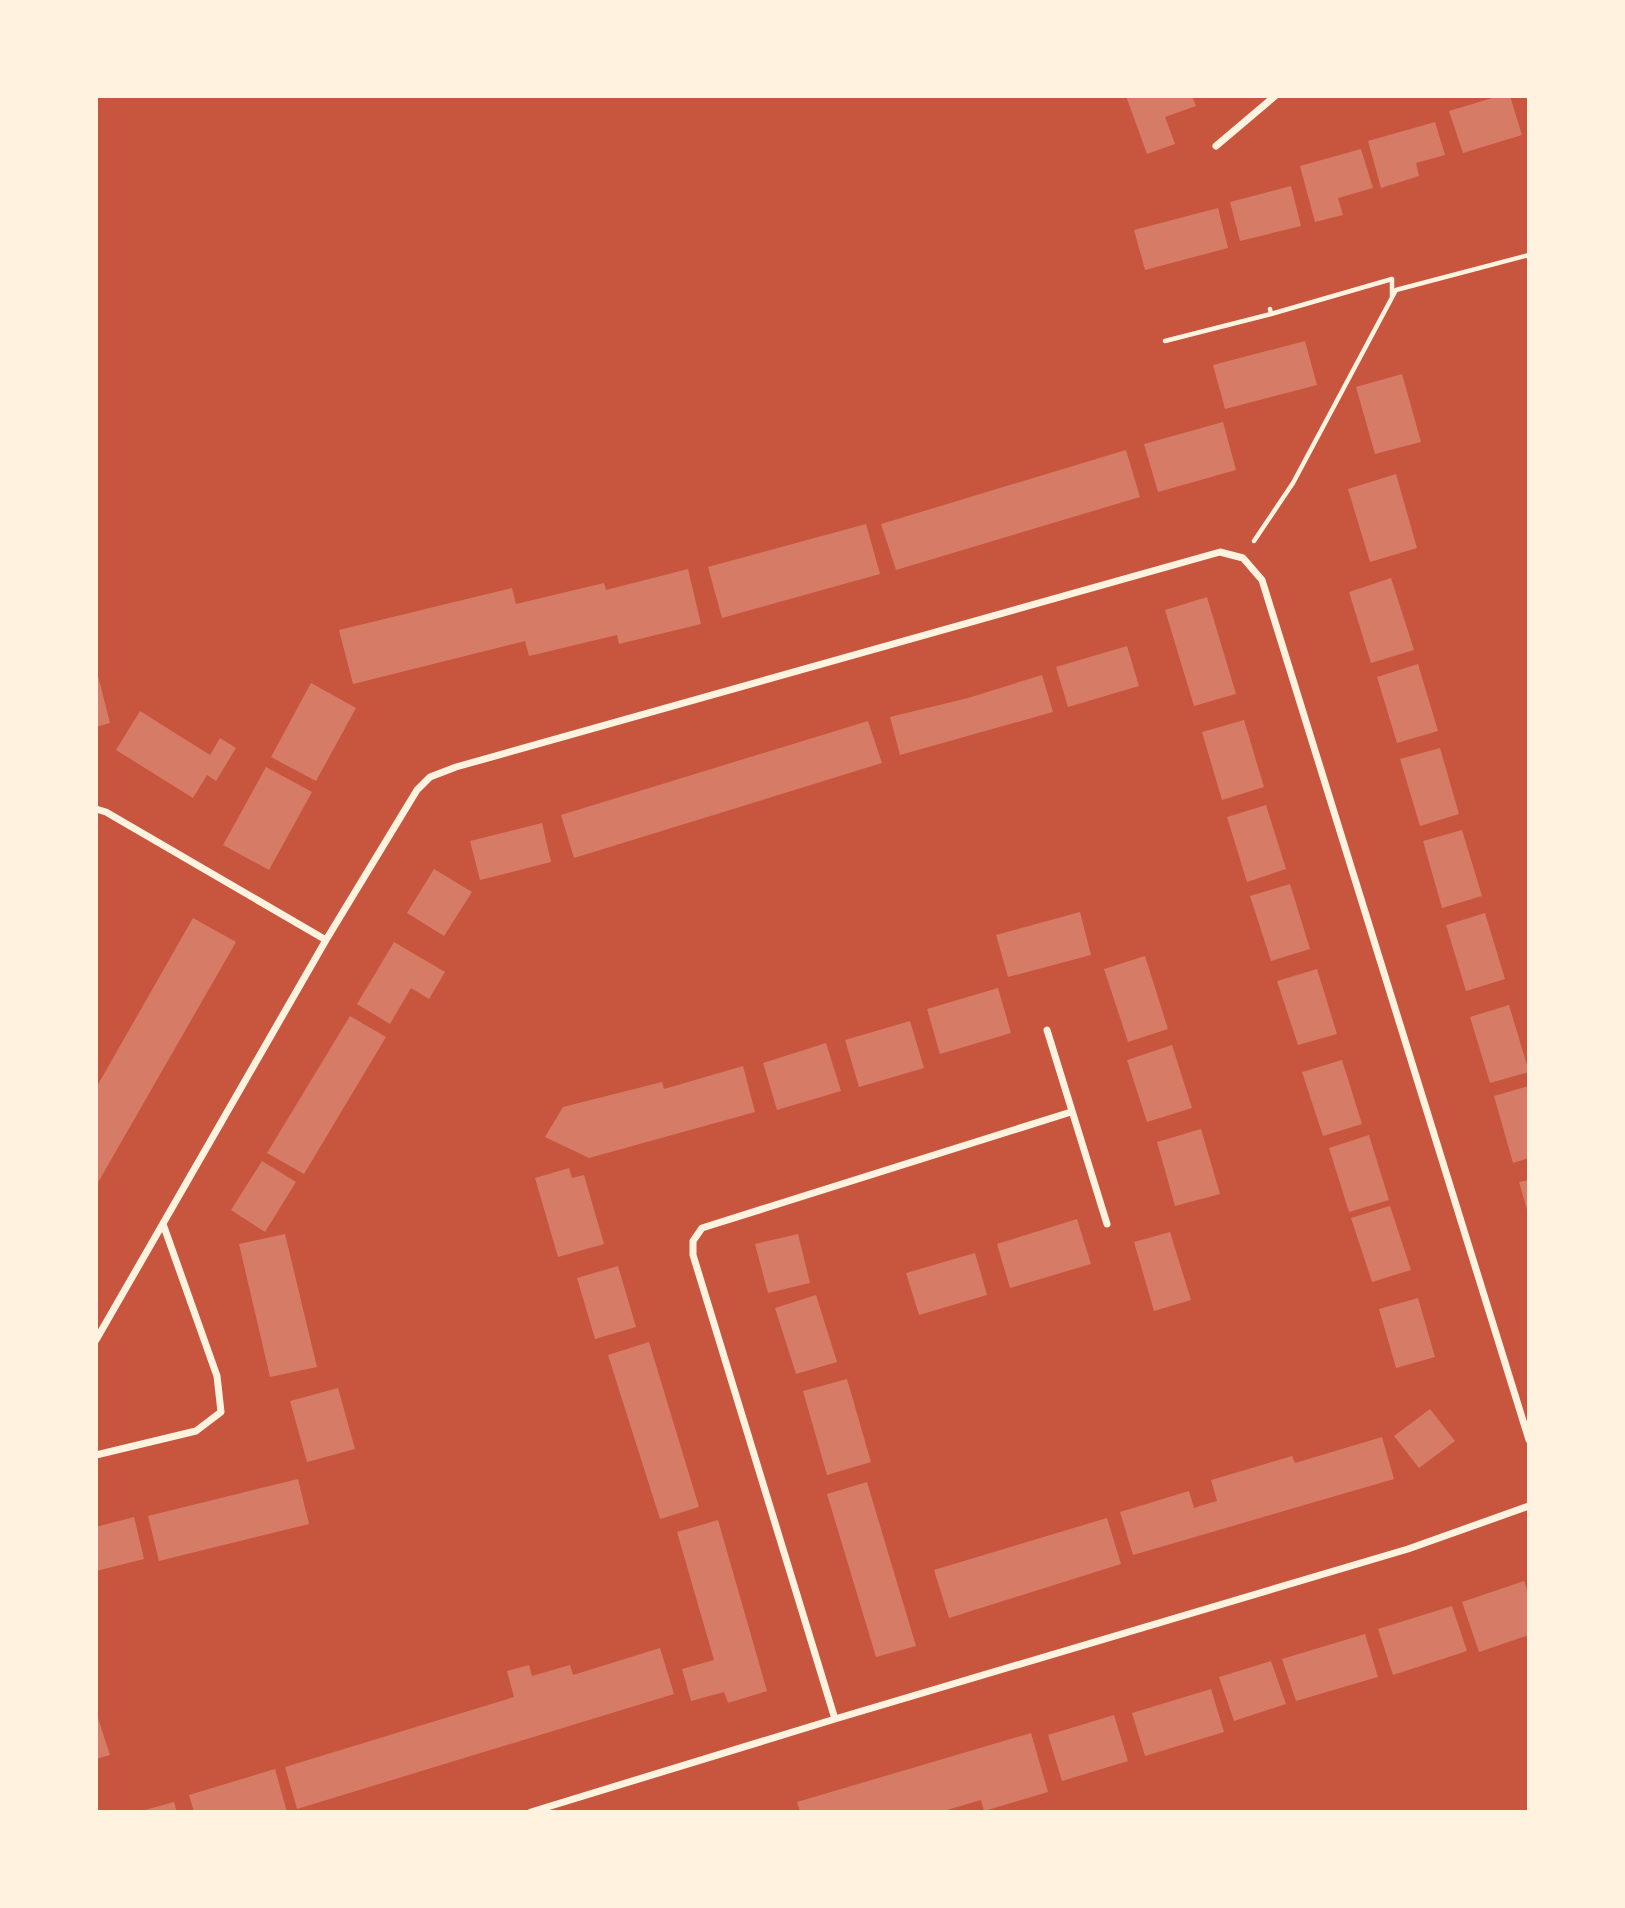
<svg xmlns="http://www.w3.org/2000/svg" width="1625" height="1908" viewBox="0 0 1625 1908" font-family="'IBM Plex Sans',sans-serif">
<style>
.building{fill:#d67c66}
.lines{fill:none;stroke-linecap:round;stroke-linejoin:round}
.path{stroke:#fff3e0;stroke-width:4.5}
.minor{stroke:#fff3e0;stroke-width:7}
</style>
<rect width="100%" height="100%" fill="#c8553d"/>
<path class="building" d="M 1126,96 L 1192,96 L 1196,106 L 1165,117 L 1175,144 L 1147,154 Z
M 1499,96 L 1510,96 L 1522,135 L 1463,153 L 1449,111 Z
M 1435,122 L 1445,155 L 1416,163 L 1419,176 L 1381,188 L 1368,141 Z
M 1361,149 L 1373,188 L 1338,198 L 1343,215 L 1315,222 L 1300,166 Z
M 1291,186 L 1301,226 L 1240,241 L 1230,202 Z
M 1218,208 L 1228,248 L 1145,270 L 1134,230 Z
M 1305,341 L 1317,385 L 1225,409 L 1213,365 Z
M 1402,374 L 1421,442 L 1375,454 L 1356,387 Z
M 1223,422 L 1236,470 L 1158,492 L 1144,444 Z
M 1126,450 L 1140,497 L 896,570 L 881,524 Z
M 1396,474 L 1417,548 L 1370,562 L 1348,489 Z
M 866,524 L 880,574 L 722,618 L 708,567 Z
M 688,569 L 701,624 L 619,644 L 617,635 L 529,656 L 525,641 L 353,684 L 339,630 L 512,588 L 516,604 L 604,583 L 606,590 Z
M 1391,578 L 1414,650 L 1371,663 L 1349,592 Z
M 1207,597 L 1236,694 L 1194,706 L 1165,610 Z
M 1127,646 L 1139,686 L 1068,707 L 1056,667 Z
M 1418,664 L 1438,731 L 1397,743 L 1377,677 Z
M 97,672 L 110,723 L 96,727 L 96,673 Z
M 1042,675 L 1053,712 L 900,755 L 890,717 L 968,698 Z
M 311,683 L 356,708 L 316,781 L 271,757 Z
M 140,711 L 210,755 L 220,738 L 236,748 L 216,781 L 207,775 L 193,798 L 116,750 Z
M 1244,720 L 1264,787 L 1222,800 L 1202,732 Z
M 868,721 L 882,763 L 574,858 L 561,815 Z
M 1440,748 L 1459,814 L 1420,826 L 1400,759 Z
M 266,767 L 312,792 L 269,870 L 223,845 Z
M 1266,805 L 1286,869 L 1247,882 L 1227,817 Z
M 542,823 L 551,862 L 480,880 L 470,841 Z
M 1462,830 L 1482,896 L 1442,908 L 1423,841 Z
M 434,869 L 472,892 L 444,936 L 407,913 Z
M 1290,884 L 1310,949 L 1271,961 L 1250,896 Z
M 1080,912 L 1091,955 L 1008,977 L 996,935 Z
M 1485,913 L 1505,979 L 1466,991 L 1446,925 Z
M 193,918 L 236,942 L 96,1186 L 96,1088 Z
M 394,942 L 445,972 L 429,999 L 411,988 L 390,1024 L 357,1004 Z
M 1145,956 L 1168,1029 L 1128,1042 L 1104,969 Z
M 1317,969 L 1337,1034 L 1298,1045 L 1277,981 Z
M 998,988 L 1011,1033 L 940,1054 L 927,1009 Z
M 1509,1005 L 1529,1072 L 1490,1083 L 1470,1017 Z
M 350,1016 L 386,1037 L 304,1174 L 267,1153 Z
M 910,1021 L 924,1068 L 859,1087 L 845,1040 Z
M 826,1043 L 841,1091 L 777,1110 L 763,1063 Z
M 1172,1045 L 1192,1108 L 1147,1122 L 1127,1060 Z
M 1342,1060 L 1362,1124 L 1323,1136 L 1302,1072 Z
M 743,1066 L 755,1112 L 589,1158 L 545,1137 L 563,1107 L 662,1082 L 664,1089 Z
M 1529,1086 L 1529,1158 L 1513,1163 L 1494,1096 Z
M 1201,1129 L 1220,1194 L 1175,1206 L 1157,1142 Z
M 1369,1135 L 1389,1200 L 1349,1212 L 1329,1148 Z
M 262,1161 L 296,1182 L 265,1232 L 231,1210 Z
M 569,1168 L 572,1178 L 584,1175 L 604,1244 L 558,1257 L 535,1178 Z
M 1529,1180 L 1529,1213 L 1528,1213 L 1519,1182 Z
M 1390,1206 L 1411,1270 L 1372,1282 L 1351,1218 Z
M 1077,1219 L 1091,1264 L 1010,1288 L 997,1244 Z
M 1170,1232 L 1191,1300 L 1154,1311 L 1134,1242 Z
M 285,1234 L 317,1367 L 270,1377 L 239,1244 Z
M 798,1234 L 810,1283 L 768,1293 L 755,1244 Z
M 975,1253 L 987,1295 L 919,1315 L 906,1273 Z
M 618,1266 L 636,1327 L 595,1339 L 577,1278 Z
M 816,1295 L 837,1362 L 796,1374 L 775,1308 Z
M 1418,1298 L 1435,1357 L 1396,1368 L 1379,1309 Z
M 649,1342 L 699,1507 L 660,1519 L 608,1355 Z
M 847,1379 L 871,1462 L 827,1475 L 803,1391 Z
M 338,1388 L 355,1449 L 307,1462 L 290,1401 Z
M 1430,1409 L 1455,1441 L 1419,1468 L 1394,1436 Z
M 1382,1437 L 1394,1479 L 1133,1555 L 1120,1512 L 1189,1491 L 1194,1508 L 1203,1505 L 1217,1501 L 1211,1480 L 1292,1456 L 1295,1463 Z
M 298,1479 L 309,1524 L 159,1561 L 148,1516 Z
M 867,1482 L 916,1646 L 876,1657 L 827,1494 Z
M 134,1517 L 144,1559 L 96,1571 L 96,1527 Z
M 1107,1518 L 1121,1564 L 949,1618 L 934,1570 Z
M 718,1520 L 767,1691 L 728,1703 L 724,1692 L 691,1701 L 682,1669 L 714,1660 L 677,1532 Z
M 1524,1581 L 1529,1596 L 1529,1635 L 1479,1652 L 1462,1602 Z
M 1452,1606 L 1467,1651 L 1393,1675 L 1378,1629 Z
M 1365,1634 L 1378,1677 L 1296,1701 L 1282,1659 Z
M 660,1648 L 674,1694 L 297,1809 L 285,1767 L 514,1697 L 507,1671 L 529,1665 L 532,1676 L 570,1665 L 573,1675 Z
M 1271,1661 L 1286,1704 L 1234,1721 L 1219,1677 Z
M 1211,1689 L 1224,1732 L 1145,1756 L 1132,1713 Z
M 96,1712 L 110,1755 L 96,1759 Z
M 1114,1715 L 1128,1761 L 1062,1781 L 1048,1735 Z
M 1031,1733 L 1048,1792 L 984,1811 L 981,1800 L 940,1812 L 800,1812 L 797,1802 Z
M 275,1769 L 287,1812 L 194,1812 L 189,1795 Z
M 174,1802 L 177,1812 L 141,1812 L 141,1811 Z"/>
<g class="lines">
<path class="path" d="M 1271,314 L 1392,279 L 1392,297
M 1165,341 L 1271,314 L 1270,309
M 1254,541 L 1293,483 L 1396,290 L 1529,255"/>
<path class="minor" d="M 1216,146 L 1275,96
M 96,809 L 106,812 L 326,940
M 1047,1030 L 1107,1224
M 96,1340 L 326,940 L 417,790 L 430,777 L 456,767 L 1220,552 L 1243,558 L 1262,580 L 1529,1440
M 96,1455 L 196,1431 L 221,1412 L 217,1376 L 163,1224
M 835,1719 L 693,1255 L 693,1241 L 702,1228 L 1071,1112
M 531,1812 L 835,1719 L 1408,1549 L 1529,1506"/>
</g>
<rect width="1625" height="1908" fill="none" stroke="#fff3e0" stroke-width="196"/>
</svg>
